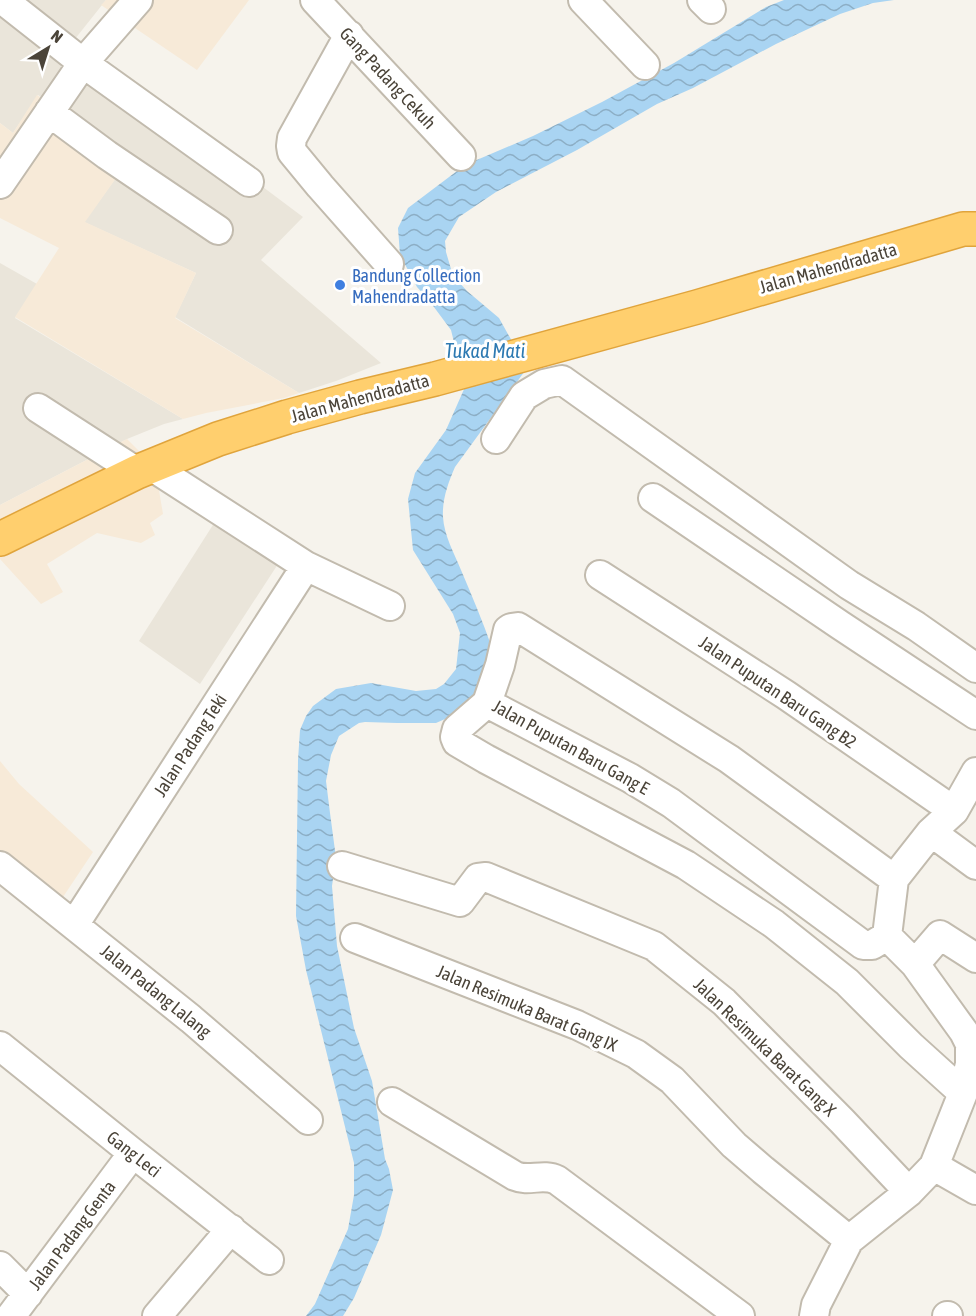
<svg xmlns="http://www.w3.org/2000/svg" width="976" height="1316" viewBox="0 0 976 1316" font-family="'Asap Condensed',sans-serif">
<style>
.residential{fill:#eae5da}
.commercial{fill:#f7ead8}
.water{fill:url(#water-waves)}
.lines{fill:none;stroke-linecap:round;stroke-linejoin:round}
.minor-casing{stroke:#c2bbae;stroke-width:32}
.highway-casing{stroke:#e0a43c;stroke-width:36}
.minor{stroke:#fff;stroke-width:28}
.highway{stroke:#ffcf6e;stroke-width:33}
.shop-dot{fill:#3f7fe0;stroke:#fff;stroke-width:2}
.labels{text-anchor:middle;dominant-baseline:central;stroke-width:6;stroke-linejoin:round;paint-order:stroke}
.street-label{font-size:18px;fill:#4b4439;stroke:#fff}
.shop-label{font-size:18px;fill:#366cbe;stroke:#fff;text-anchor:start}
.water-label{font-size:20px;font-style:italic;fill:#2e7ab2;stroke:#fff}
</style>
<defs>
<pattern id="water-waves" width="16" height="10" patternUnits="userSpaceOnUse" patternTransform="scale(1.5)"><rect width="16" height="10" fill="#a9d4f2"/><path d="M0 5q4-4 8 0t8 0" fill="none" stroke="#8caec5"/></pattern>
</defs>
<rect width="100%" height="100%" fill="#f6f3ec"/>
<path class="residential" d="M 0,0 L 106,0 L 63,54 L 251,178 L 303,217 L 261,260 L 381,363 L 336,381 L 299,393 L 175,317 L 196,273 L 84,222 L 131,157 L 38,95 L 13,133 L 0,123 Z
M 0,263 L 37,284 L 15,318 L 183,419 L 164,424 L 127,439 L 0,505 Z
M 225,506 L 291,544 L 200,684 L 139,641 Z"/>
<path class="commercial" d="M 106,0 L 249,0 L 197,70 L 101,5 Z
M 37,95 L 131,157 L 85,222 L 196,273 L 175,318 L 299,393 L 284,398 L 206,413 L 183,419 L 15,317 L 59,248 L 0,218 L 0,123 L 13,133 Z
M 127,439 L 155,467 L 163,514 L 150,523 L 155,535 L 141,543 L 97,533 L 47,564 L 63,592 L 41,604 L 0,559 L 0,505 Z
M 0,761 L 19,784 L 93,852 L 49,918 L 0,875 Z"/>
<path class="water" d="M 784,0 L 894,0 L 873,3 L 840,14 L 776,44 L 693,88 L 657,104 L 577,150 L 496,192 L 459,217 L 445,241 L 446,252 L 451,269 L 457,280 L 467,291 L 499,318 L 527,368 L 455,467 C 448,483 442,500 443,517 C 444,535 454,553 461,570 C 472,596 483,622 492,648 L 470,708 L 436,723 L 397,723 L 365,722 L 359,723 L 339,736 L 331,755 L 326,781 L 330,813 L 336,858 L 332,886 L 337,946 L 354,1028 L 372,1081 L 385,1159 L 389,1169 L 393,1190 L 381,1235 L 354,1298 L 343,1316 L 306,1316 L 315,1304 L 348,1229 L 354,1195 L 354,1163 L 306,970 L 296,916 L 298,760 L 300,730 L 306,716 L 313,706 L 336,689 L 371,683 L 416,691 L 436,689 L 444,684 L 456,669 L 460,633 L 453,614 L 413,550 L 408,499 L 415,473 L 446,430 L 465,387 L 451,330 L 428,299 L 417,287 L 400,255 L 398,228 L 408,208 L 465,165 L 533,136 L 602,102 L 674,63 L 766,7 Z"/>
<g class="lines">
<g class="minor-casing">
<path id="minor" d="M 3,0 L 83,63 L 249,182
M 315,0 L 461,156
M 583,0 L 645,65
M 702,0 L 711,9
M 349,35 L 292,138 L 291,146 L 292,152 L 320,186 L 389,264
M 49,112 L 107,155 L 218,230
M 0,184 L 83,63 L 138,0
M 38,408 L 137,472
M 496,439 L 524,396 L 544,384 L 562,380 L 849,585 L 916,626 L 976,668
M 151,466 L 306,566 L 390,606
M 653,498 L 840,625 L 976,715
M 600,575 L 786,695 L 954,811
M 487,703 L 630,778 L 671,803 L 863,945 L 872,945 L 887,936
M 931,832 L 976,865
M 0,866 L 191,1019 L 308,1120
M 342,866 L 460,902 L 478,878 L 486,877 L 654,946 L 724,1002 L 842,1121 L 909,1192
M 894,879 L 729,759 L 518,627 L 511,628 L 508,630 L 500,665 L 487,703 L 457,729 L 455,737 L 457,742 L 486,759 L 686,865 L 774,924 L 847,982 L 911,1046 L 963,1093
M 74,925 L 306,566
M 355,938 L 577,1025 L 636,1054 L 672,1080 L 734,1145 L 763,1170 L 849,1240
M 915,964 L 940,935 L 976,958
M 0,1046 L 133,1153 L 269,1260
M 392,1102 L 515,1176 C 529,1182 543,1173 557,1180 L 740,1316
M 934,1166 L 976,1190
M 0,1266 L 28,1294
M 11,1316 L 133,1153
M 157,1316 L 231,1229
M 814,1316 L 816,1305 L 849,1240 L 909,1192 L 934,1166 L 963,1093 L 970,1064 L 970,1044 L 964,1032 L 915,964 L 887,936 L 894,879 L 931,832 L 954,811 L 976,772
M 947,1316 L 948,1316"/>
</g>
<g class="highway-casing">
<path id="highway" d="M 0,539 L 137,472 L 218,439 L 287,417 L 360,397 L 435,379 L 697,307 L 963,229 L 976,229"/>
</g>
<use href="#minor" class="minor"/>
<use href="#highway" class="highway"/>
</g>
<circle class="shop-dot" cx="340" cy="285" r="6"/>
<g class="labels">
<g class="street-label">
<text transform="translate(388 78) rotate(47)">Gang Padang Cekuh</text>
<text transform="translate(828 268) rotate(-16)">Jalan Mahendradatta</text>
<text transform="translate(360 398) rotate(-15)">Jalan Mahendradatta</text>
<text transform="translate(778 692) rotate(34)">Jalan Puputan Baru Gang B2</text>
<text transform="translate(190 745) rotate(-57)">Jalan Padang Teki</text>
<text transform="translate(571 747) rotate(29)">Jalan Puputan Baru Gang E</text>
<text transform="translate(156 991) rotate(39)">Jalan Padang Lalang</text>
<text transform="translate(527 1008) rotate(23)">Jalan Resimuka Barat Gang IX</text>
<text transform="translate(765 1047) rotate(44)">Jalan Resimuka Barat Gang X</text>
<text transform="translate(134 1154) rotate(38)">Gang Leci</text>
<text transform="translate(72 1235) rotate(-53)">Jalan Padang Genta</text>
</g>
<g class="shop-label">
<text x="352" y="275">Bandung Collection<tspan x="352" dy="21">Mahendradatta</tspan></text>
</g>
<g class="water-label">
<text x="485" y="350">Tukad Mati</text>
</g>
</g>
<g transform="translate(48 48) rotate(38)" stroke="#ffffff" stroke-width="4.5" paint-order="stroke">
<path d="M0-4.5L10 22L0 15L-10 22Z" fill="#4b4439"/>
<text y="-9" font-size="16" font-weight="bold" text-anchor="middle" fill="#4b4439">N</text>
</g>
</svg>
